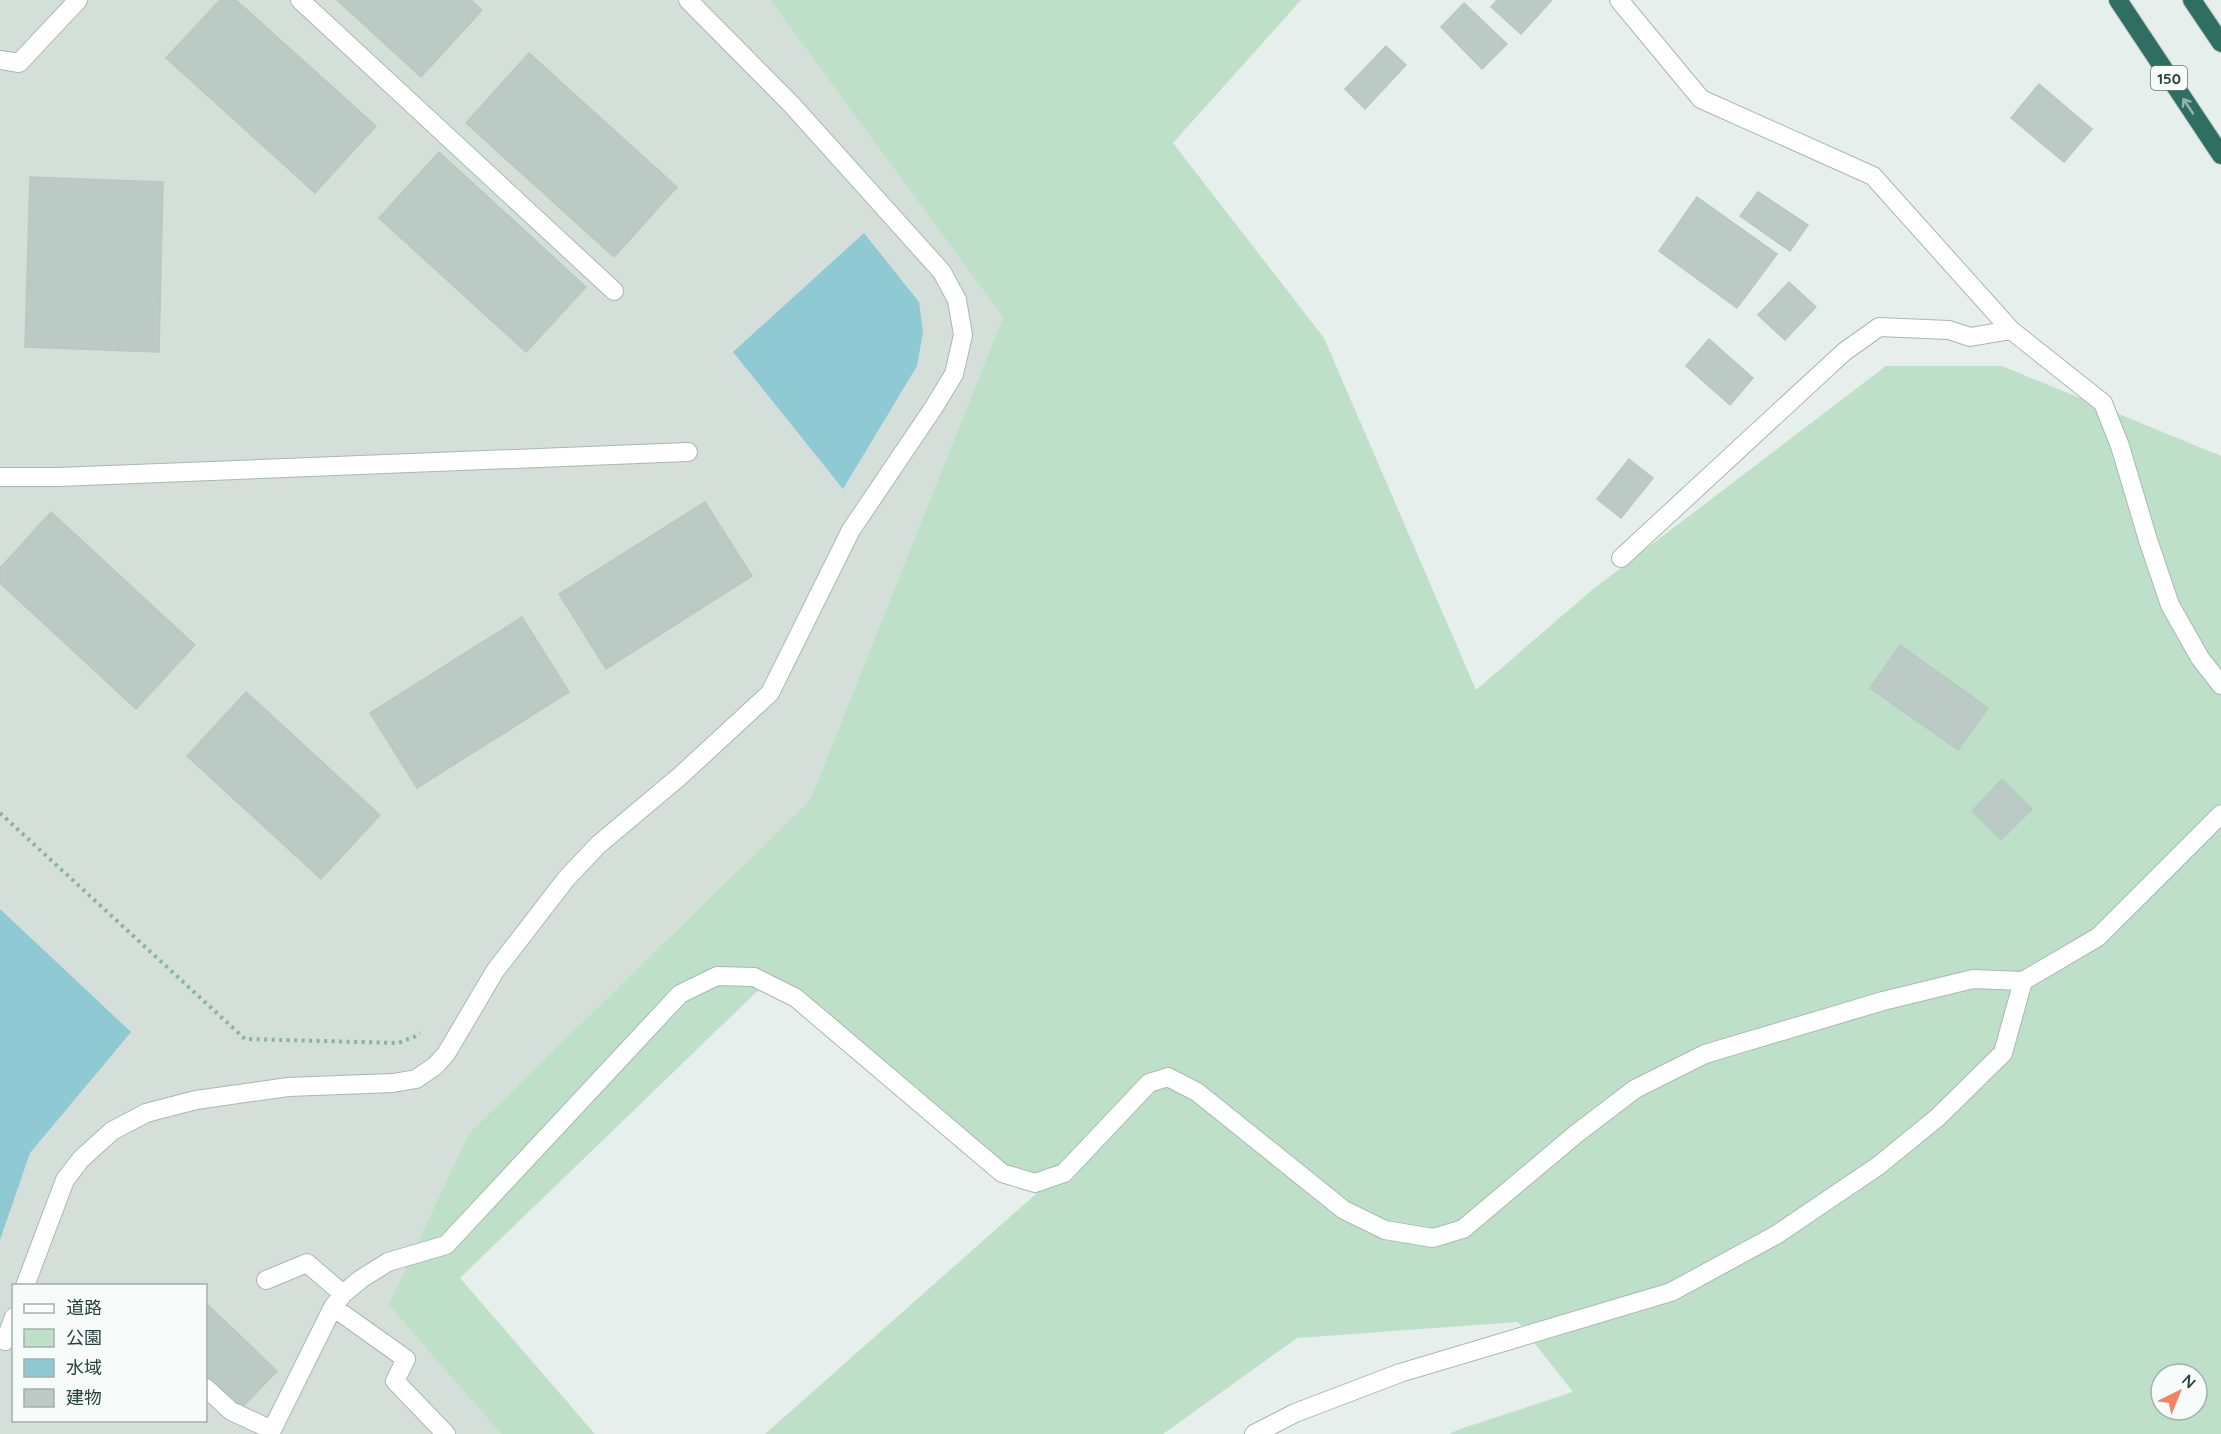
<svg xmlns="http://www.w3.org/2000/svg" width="2221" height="1434" viewBox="0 0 2221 1434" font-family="Quicksand,'Noto Sans JP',sans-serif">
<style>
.built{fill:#d4dfda;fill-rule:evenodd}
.green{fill:#bfe0c8;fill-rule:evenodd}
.water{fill:#8ec9d4}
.building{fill:#bbcac4;stroke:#b8c9c2;stroke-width:1.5}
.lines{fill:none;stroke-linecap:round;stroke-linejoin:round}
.minor-casing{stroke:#a8b8b2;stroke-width:20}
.highway-casing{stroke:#c2cac8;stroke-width:20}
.path{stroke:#86b3a5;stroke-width:4;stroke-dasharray:3 4.5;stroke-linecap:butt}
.minor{stroke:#fff;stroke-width:18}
.highway{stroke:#2f6f62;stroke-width:18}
.oneway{stroke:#93b5ae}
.labels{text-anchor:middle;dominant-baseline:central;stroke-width:6;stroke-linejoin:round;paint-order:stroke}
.shield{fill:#f7fbf9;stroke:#637a73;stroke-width:1.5}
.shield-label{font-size:15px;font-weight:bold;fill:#24423a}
</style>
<rect width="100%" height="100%" fill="#e6efeb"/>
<path class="built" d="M 0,0 L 770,0 L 946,239 L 995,292 L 993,303 L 1003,317 L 810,800 L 469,1133 L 390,1305 L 501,1434 L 0,1434 ZM 14,1286 L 206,1286 L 206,1420 L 14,1420 Z"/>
<path class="green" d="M 770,0 L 1301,0 L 1173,143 L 1324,338 L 1476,690 L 1592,590 L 1886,366 L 2002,366 L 2221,456 L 2221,1434 L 1449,1434 L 1460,1429 L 1573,1392 L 1518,1322 L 1297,1338 L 1163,1434 L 765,1434 L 1037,1193 L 772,977 L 460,1278 L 595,1434 L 501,1434 L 389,1305 L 469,1133 L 810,800 L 1003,317 ZM 2161,1374 L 2197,1374 L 2197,1410 L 2161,1410 Z"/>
<path class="water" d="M 864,233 L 919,302 L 923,332 L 917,366 L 843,489 L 733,352 Z
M 0,909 L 131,1032 L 30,1153 L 0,1240 Z"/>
<path class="building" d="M 220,0 L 236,0 L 376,126 L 315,193 L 166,58 Z
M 337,0 L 471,0 L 482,10 L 421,77 Z
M 1497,0 L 1552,0 L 1521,34 L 1491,7 Z
M 1464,3 L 1507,44 L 1482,69 L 1441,27 Z
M 1386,46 L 1406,65 L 1365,109 L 1345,89 Z
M 529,53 L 677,187 L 614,257 L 466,123 Z
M 2039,84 L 2092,129 L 2064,162 L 2011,118 Z
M 439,152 L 586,287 L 526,352 L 379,218 Z
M 30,177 L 163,182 L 159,352 L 25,347 Z
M 1758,192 L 1808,225 L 1790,251 L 1740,216 Z
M 1697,197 L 1777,254 L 1737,308 L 1659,251 Z
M 1789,282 L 1816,307 L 1785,340 L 1758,315 Z
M 1709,339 L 1753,378 L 1730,405 L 1686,366 Z
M 1629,459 L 1653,478 L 1621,518 L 1597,499 Z
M 705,502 L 752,576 L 606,669 L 559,594 Z
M 51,512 L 195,645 L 136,709 L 0,583 L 0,568 Z
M 522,617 L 569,692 L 417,788 L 370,713 Z
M 1900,645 L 1988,708 L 1958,750 L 1870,688 Z
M 246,692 L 380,815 L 321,879 L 187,756 Z
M 2002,779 L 2032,809 L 2001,840 L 1972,811 Z
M 206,1303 L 277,1371 L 241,1409 L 206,1376 Z"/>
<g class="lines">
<g class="minor-casing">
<path id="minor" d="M 300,0 L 614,291
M 1619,0 L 1701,99 L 1873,176 L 2011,330 L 2103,403 L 2120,446 L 2148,540 L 2170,605 L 2200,658 L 2221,685
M 0,60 L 19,63 L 78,0
M 0,477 L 58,477 L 688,452
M 1621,558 L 1844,352 L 1879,327 L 1949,330 L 1970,337 L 2011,330
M 266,1280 L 307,1263 L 343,1294
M 25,1286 L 65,1180 L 81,1159 L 112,1131 L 146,1113 L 196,1100 L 288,1087 L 393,1083 L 416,1079 L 435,1066 L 446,1054 L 495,971 L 566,879 L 598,845 L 679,777 L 770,693 L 851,530 L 934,407 L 954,374 L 963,335 L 957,300 L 942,272 L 792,105 L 688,0
M 333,1307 L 406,1359 L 395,1381 L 446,1434
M 5,1341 L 14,1317
M 206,1388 L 231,1411 L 272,1430
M 270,1434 L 333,1307 L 343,1294 L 361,1279 L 388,1262 L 446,1245 L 680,994 L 717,976 L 754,977 L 796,998 L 1002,1173 L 1035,1183 L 1064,1173 L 1149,1083 L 1168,1077 L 1197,1092 L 1344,1210 L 1385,1230 L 1433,1238 L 1463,1229 L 1576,1134 L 1635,1089 L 1705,1054 L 1883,1001 L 1973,979 L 2023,981 L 2098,937 L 2221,814
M 1254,1434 L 1295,1413 L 1400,1373 L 1671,1292 L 1776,1235 L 1878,1166 L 1938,1117 L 2003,1053 L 2023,981"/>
</g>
<g class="highway-casing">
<path id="highway" d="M 2118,0 L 2221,155
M 2192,0 L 2221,43"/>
</g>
<path class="path" d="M 0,813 L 245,1039 L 398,1043 L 414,1037 L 420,1033"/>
<use href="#minor" class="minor"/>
<use href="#highway" class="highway"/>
</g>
<defs><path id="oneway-shaft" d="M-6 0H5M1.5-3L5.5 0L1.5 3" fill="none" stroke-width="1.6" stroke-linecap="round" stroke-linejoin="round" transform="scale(1.5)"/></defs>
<use class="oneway" href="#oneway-shaft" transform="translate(2188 106) rotate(-124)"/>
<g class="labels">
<rect class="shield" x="2151" y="66" width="36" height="24" rx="4.5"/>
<g class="shield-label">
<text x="2169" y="78">150</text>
</g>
</g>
<rect x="12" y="1284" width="195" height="138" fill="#f7fbf9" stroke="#a3b1ad" stroke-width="1.5"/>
<rect x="24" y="1304" width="30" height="9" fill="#ffffff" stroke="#a3b1ad" stroke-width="1.5"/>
<text x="66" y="1314" font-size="18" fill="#24423a">道路</text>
<rect x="24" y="1329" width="30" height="18" fill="#bfe0c8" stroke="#a3b1ad" stroke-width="1.5"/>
<text x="66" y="1344" font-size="18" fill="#24423a">公園</text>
<rect x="24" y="1359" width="30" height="18" fill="#8ec9d4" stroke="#a3b1ad" stroke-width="1.5"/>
<text x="66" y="1374" font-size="18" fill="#24423a">水域</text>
<rect x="24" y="1389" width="30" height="18" fill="#bbcac4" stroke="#a3b1ad" stroke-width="1.5"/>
<text x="66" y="1404" font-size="18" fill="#24423a">建物</text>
<g transform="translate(2179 1392) rotate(43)"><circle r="28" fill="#f7fbf9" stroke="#a3b1ad" stroke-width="1.5"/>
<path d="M0-4.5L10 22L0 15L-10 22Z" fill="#f4845f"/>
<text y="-9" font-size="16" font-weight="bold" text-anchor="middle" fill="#24423a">N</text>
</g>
</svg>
